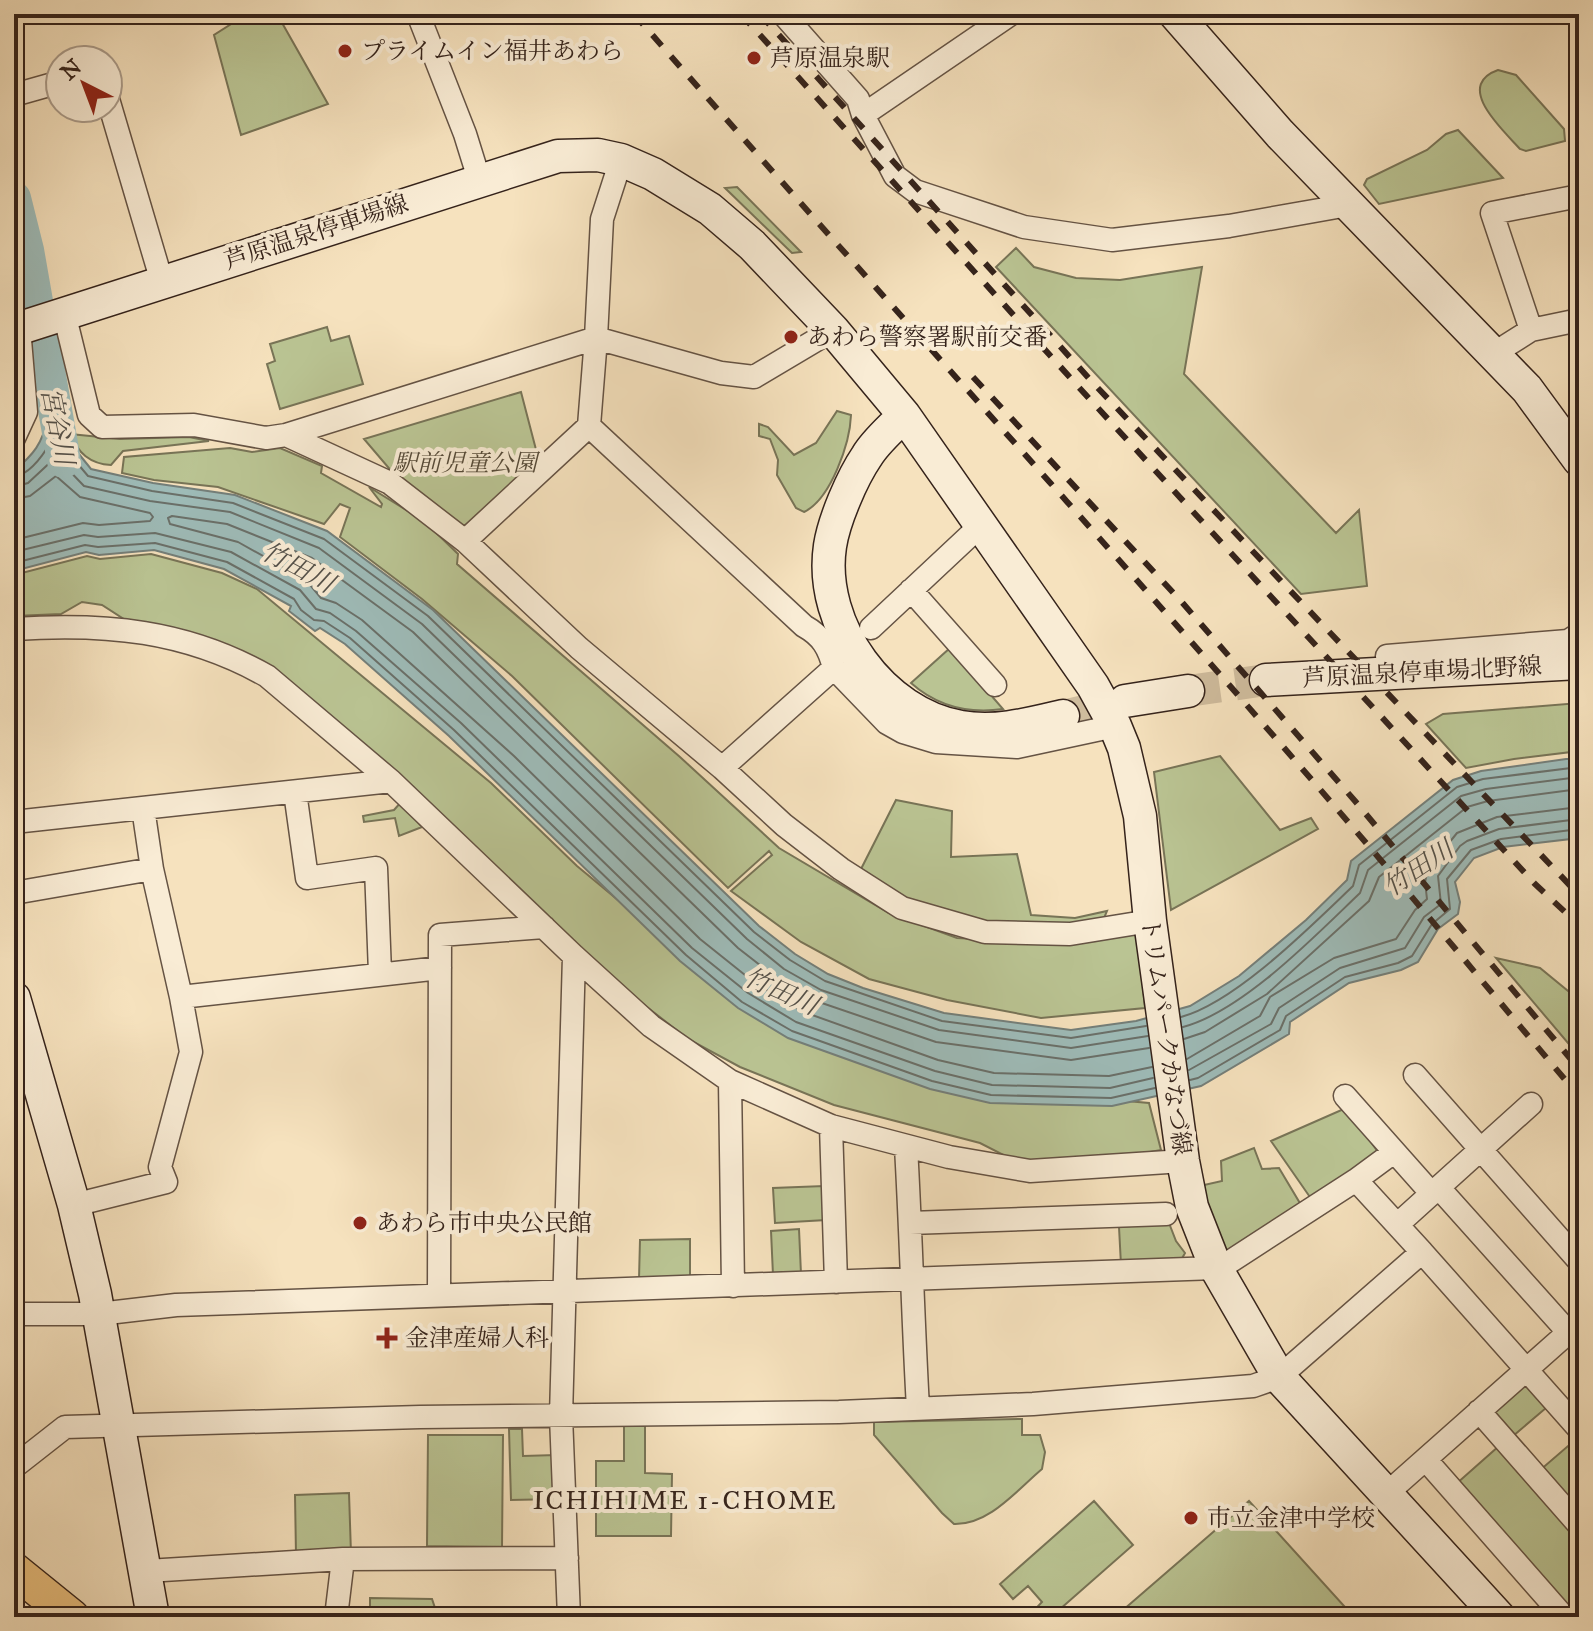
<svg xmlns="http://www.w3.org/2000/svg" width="1593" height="1631" viewBox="0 0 1593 1631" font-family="'IM FELL Great Primer','Noto Serif JP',serif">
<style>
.green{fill:#bac493;stroke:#787457;stroke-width:2}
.water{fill:#9ebcb9;stroke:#747f7a;stroke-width:2}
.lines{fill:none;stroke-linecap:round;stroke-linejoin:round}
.shore{stroke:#6a706a;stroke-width:2}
.river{stroke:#9ebcb9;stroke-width:34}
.secondary-tunnel{stroke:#cfbc9d;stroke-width:32;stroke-dasharray:32 16;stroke-linecap:butt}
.street-casing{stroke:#655344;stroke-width:25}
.secondary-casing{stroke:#35231b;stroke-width:35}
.primary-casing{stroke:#35231b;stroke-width:37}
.street{stroke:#f9ecd5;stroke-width:22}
.secondary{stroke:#f9ecd5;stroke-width:32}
.primary{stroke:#ebc17f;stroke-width:34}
.rail{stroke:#35231b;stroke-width:6;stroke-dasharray:14 14;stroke-linecap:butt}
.poi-dot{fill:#8f2418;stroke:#f9ecd5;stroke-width:3}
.labels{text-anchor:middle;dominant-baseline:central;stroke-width:8;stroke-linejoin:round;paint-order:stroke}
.poi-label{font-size:24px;fill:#35231b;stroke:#f9ecd5;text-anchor:start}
.street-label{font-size:24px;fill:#35231b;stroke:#f9ecd5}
.park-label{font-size:24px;font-style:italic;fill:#564b39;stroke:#f9ecd5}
.water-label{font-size:26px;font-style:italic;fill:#54514a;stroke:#f9ecd5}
.neighbourhood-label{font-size:26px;letter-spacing:2px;fill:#35231b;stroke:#f9ecd5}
</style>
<rect width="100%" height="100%" fill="#f6e2be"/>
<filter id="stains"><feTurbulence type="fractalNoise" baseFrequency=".0025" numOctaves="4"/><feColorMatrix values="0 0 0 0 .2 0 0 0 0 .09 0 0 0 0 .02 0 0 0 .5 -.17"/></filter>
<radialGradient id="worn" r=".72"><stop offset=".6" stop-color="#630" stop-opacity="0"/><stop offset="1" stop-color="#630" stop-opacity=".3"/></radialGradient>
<path class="green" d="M 247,14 L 292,14 L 281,21 L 328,104 L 241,135 L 214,35 Z
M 1498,70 L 1516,75 L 1564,129 L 1565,141 L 1526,151 L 1520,149 C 1504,131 1453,86 1498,70 Z
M 1458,130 L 1503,178 L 1379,204 L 1364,185 L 1367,179 L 1427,150 L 1446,134 Z
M 737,187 L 801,252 L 792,253 L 725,188 Z
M 1016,248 L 1034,267 L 1076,278 L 1120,280 L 1202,267 L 1184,374 L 1336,533 L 1359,510 L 1367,586 L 1301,594 L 996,267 Z
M 327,327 L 331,341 L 349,336 L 363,384 L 280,409 L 267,364 L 275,361 L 270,344 Z
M 521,392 L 540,465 L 466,532 L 393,473 L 364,439 Z
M 837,411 L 851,415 C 850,443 831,499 804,512 L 796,508 L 777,475 L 778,460 L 770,439 L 759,436 L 759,424 L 768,427 L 794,455 L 816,443 Z
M 70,434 L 120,439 L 189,437 L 209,441 L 123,451 L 111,465 C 90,464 78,453 70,434 Z
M 230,448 L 252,452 L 280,448 L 322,466 L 321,473 L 381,507 L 382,504 L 369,487 L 424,521 L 458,554 L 457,564 L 680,757 L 779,848 L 889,913 L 957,938 L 1069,944 L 1138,934 L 1145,1008 L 1041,1018 L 947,1000 L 869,979 L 801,942 L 731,891 L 772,855 L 769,851 L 728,888 L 512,676 L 422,599 L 340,537 L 350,508 L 340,504 L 324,524 L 218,487 L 154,480 L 122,473 L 124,457 Z
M 151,554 L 222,573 L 257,589 L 491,783 L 577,866 L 666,940 L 1013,1091 L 1149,1103 L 1161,1150 L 1100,1161 L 1025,1166 L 980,1143 L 834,1105 L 740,1067 L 688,1039 L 611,979 L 267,671 L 127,621 L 102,605 L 82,602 L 61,614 L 14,616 L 14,575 L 87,556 L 100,559 Z
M 950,648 L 1003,709 C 968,714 938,707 911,683 Z
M 1579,703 L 1579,751 L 1514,759 L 1466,768 L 1426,724 L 1443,714 Z
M 1220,756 L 1280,830 L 1311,818 L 1318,829 L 1171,910 L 1154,772 Z
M 896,800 L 952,811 L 951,857 L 1017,854 L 1031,915 L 1075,918 L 1107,911 L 1102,923 L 1016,929 L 910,905 L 859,873 Z
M 401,802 L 422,827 L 399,836 L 395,818 L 364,822 L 363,816 L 394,810 Z
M 1496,958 L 1540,968 L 1579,1000 L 1579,1056 Z
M 1346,1108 L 1381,1156 L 1312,1200 L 1271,1141 Z
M 1254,1148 L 1262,1169 L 1279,1168 L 1304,1210 L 1224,1255 L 1208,1221 L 1204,1185 L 1222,1181 L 1221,1161 Z
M 824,1186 L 826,1220 L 775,1223 L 773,1188 Z
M 1169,1223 L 1176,1241 L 1185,1253 L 1180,1262 L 1121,1265 L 1119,1227 Z
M 799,1229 L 801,1274 L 773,1275 L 771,1231 Z
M 690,1239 L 690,1279 L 639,1279 L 640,1240 Z
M 1523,1381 L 1546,1408 L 1513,1436 L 1490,1409 Z
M 1022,1419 L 1022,1435 L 1040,1435 L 1045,1452 L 1042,1469 C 1016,1491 989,1525 954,1524 L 942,1513 L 874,1435 L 874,1422 Z
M 624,1425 L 645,1426 L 645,1473 L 672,1474 L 671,1536 L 596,1536 L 596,1461 L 624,1461 Z
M 509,1429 L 522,1429 L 523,1456 L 556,1455 L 558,1499 L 511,1500 Z
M 428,1435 L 503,1435 L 502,1547 L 427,1546 Z
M 1575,1440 L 1579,1444 L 1579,1516 L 1539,1471 Z
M 1499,1446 L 1579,1538 L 1579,1617 L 1573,1617 L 1456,1484 Z
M 349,1493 L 351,1554 L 296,1555 L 295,1495 Z
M 1094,1501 L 1133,1545 L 1051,1617 L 1028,1617 L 1042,1602 L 1028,1586 L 1013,1599 L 1000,1584 Z
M 1249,1501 L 1354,1617 L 1115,1617 Z
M 370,1598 L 432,1599 L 438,1617 L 393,1617 L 393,1611 L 370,1609 Z"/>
<path class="water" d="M 62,417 L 66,438 L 91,469 L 153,483 L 235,495 L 327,531 L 433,610 L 759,926 L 795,954 L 828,974 L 863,988 L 944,1013 L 1071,1030 L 1136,1021 L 1190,1006 L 1239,976 L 1306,920 L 1347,880 L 1351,861 L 1453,780 L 1481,771 L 1566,759 L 1579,759 L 1579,838 L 1503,847 L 1474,858 L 1455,882 L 1460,902 L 1458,914 L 1438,929 L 1418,962 L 1401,970 L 1349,983 L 1290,1022 L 1289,1034 L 1201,1086 L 1112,1106 L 990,1103 L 930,1089 L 788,1038 L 738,1008 L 680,961 L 449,736 L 345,644 L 320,628 L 315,631 L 289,611 L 291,606 L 224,569 L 154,550 L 99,555 L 86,552 L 14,571 L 14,471 C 34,454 42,444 48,418 Z"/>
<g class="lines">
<path class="shore" d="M 14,477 C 31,474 44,454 52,440 L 56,438 L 88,476 L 152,491 L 233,503 L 324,539 L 428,616 L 754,932 L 790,960 L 825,981 L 942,1021 L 1071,1038 L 1146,1026
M 14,487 L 28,483 L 56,457 L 84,486 L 150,501 L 230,512 L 319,548 L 422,624 L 747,939 L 784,969 L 821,990 L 939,1030 L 1071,1048 L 1148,1036
M 14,499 L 30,496 L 56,476 L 80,497 L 150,513 L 153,517 L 150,521 L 99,525 L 83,523 L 14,540
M 14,552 L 84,535 L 98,537 L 155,533 L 231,552 L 300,590 L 316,609 L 330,613 L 356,631 L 461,723 L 692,948 L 748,993 L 796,1022 L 935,1071 L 992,1085 L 1110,1088 L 1153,1078
M 14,563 L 85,545 L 98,547 L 155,543 L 227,562 L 294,599 L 301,610 L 314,620 L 324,621 L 350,638 L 454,730 L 686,955 L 742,1002 L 792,1031 L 932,1081 L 991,1095 L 1111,1098 L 1155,1088
M 1181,1017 C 1236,1002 1311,926 1353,886 L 1359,865 L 1457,787 L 1483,779 L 1579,767
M 1183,1027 C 1243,1011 1315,936 1360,893 L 1368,870 L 1461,796 L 1486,789 L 1579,777
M 1184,1039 L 1205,1032 L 1267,994 L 1369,901 L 1379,877 L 1467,807 L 1488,801 L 1579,789
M 1149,1048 L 1071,1060 L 936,1042 L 816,1001 L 778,979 L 738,948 L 413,632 L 312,558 L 227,524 L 172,516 L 168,518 L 170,524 L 238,542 L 306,580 L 321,598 L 336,603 L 362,620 L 514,756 L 700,939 L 755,983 L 801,1011 L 938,1060 L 994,1073 L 1109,1076 L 1152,1067
M 1187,1059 L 1260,1016 L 1270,997 L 1334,958 L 1396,939 L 1415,910 L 1427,899 L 1425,882 L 1428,869 L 1457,833 L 1497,817 L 1579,807
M 1189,1070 L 1271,1024 L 1279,1008 L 1340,968 L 1405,948 L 1424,917 L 1441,904 L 1438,876 L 1460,846 L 1467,841 L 1499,829 L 1579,819
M 1190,1080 L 1198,1078 L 1280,1030 L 1286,1016 L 1345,977 L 1398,963 L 1412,956 L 1432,924 L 1450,909 L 1447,879 L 1471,850 L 1501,839 L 1579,829"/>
<path class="river" d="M 14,198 L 27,250 L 64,461"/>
<path class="secondary-tunnel" d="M 1188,691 L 1266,680
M 1063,716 L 1125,701"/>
<g class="street-casing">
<path id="street" d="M 418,14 L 465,134 L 479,179
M 783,14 L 858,99 L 863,115 L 895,176 L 915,191 L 1024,227 L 1112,240 L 1229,226 L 1348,205
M 14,95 L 60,82
M 108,99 L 162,282
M 863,115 L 1011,14
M 64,313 L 89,415 L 102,427 L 194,425 L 266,438 L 286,435 L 596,338 L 602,219 L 621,160
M 1531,330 L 1579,320
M 1493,354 L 1531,330 L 1492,213 L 1579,196
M 286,435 L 390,483 L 465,541 L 579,648 L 722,768 L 784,825 L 841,869 L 902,908 L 985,932 L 1070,934 L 1150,921
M 14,438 L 26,412 L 19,328
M 465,541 L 589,426
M 911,590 L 995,685
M 871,628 L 981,525
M 14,629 C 105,623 186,630 267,676 L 391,781 L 14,822
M 1387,656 L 1568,641 L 1579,634
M 834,668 L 887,723 L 903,732 L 936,742 L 1017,747 L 1115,726
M 722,768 L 834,668 C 829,648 822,636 804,626 L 589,426 L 596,338 L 721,373 L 754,377 L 833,330
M 391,781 L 574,956 L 651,1026 L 730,1081 L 831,1126 L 949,1157 L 1030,1171 L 1183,1161
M 295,792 L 307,878 L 376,868 L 380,973
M 143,808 L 152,869
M 14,893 L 152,869 L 181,997
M 1415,1075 L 1579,1261
M 730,1081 L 733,1286
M 1345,1096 L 1432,1194
M 831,1126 L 836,1282
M 906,1147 C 911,1234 913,1321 918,1408
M 1356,1180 L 1394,1152
M 1439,1188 L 1569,1333
M 74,1205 L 166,1182 L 160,1167 L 191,1052 L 181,997 L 440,968
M 910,1223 L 1166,1214
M 1398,1224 L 1531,1104
M 439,1295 L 440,935 L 544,927
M 14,1314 L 99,1314 L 176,1305 L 1216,1268 L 1231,1261 L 1356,1180 L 1422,1252
M 1479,1411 L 1579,1525
M 1426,1460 L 1564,1617
M 14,1467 L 65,1427 L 420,1417 L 839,1412 L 1033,1404 L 1253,1386 L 1279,1377 L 1422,1252 L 1579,1429
M 1385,1495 L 1579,1323
M 147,1571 L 343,1559 L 567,1558
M 336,1617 L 343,1559
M 569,1617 L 561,1416 L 574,956"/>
</g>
<g class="secondary-casing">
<path id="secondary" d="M 1175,14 L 1280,134 L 1527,389 L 1579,460
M 14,330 L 558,156 L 598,155 L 621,160 L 653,174 L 710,209 L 752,245 L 833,330 L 904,415 L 1093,686 L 1115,726 L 1124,748 L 1140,816 L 1150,921 L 1183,1161 L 1192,1207 L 1216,1268 L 1279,1377 L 1499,1617
M 904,415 C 892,428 876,441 867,456 C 852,478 834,520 830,546 C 818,626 883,714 961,727 C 996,733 1029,724 1063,716
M 1266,680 L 1579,663
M 1125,701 L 1188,691
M 14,998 L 74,1205 L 95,1294 L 153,1617"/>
</g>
<g class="primary-casing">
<path id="primary" d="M 14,1570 L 72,1617"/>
</g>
<use href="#street" class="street"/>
<use href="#secondary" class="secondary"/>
<use href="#primary" class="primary"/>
<path class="rail" d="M 634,14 C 867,281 1106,541 1337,809 C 1419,904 1498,1001 1579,1096
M 741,14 L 1085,394 L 1535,884 L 1579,925
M 760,14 L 1095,385 L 1579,895
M 973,377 L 1180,600 L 1355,801 L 1579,1069"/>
</g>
<g class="poi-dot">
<circle cx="345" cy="51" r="8"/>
<circle cx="754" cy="58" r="8"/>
<circle cx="791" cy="337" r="8"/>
<circle cx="360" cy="1223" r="8"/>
<path d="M383 1326h8v8h8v8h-8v8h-8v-8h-8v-8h8z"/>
<circle cx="1191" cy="1518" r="8"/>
</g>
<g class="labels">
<g class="poi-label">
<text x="361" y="51">プライムイン福井あわら</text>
<text x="770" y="58">芦原温泉駅</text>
<text x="807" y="337">あわら警察署駅前交番</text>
<text x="376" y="1223">あわら市中央公民館</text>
<text x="405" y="1338">金津産婦人科</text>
<text x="1207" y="1518">市立金津中学校</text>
</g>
<g class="street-label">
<text transform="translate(316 232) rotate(-18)">芦原温泉停車場線</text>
<text transform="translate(1422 672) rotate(-3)">芦原温泉停車場北野線</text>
<text transform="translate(1166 1036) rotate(82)">トリムパークかなづ線</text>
</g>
<g class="park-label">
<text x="465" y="463">駅前児童公園</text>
</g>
<g class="water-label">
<text transform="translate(58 426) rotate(79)">宮谷川</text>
<text transform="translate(298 567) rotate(28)">竹田川</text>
<text transform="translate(1418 868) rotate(-34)">竹田川</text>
<text transform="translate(781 991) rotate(24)">竹田川</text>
</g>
<g class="neighbourhood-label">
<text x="685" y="1500">ICHIHIME 1-CHOME</text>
</g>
</g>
<rect width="1593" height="1631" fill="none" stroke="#f6e2be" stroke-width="48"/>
<rect x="16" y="16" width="1561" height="1599" fill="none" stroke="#35231b" stroke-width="4"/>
<rect x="24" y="24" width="1545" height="1583" fill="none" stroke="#35231b" stroke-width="2"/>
<g transform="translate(84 84) rotate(318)"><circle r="38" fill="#f9ecd5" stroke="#ab9c8b" stroke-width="2"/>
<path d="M0-6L14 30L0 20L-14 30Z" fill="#8f2418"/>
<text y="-12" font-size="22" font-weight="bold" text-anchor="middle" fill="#35231b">N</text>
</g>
<rect width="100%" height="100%" filter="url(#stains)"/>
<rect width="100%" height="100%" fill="url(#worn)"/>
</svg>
